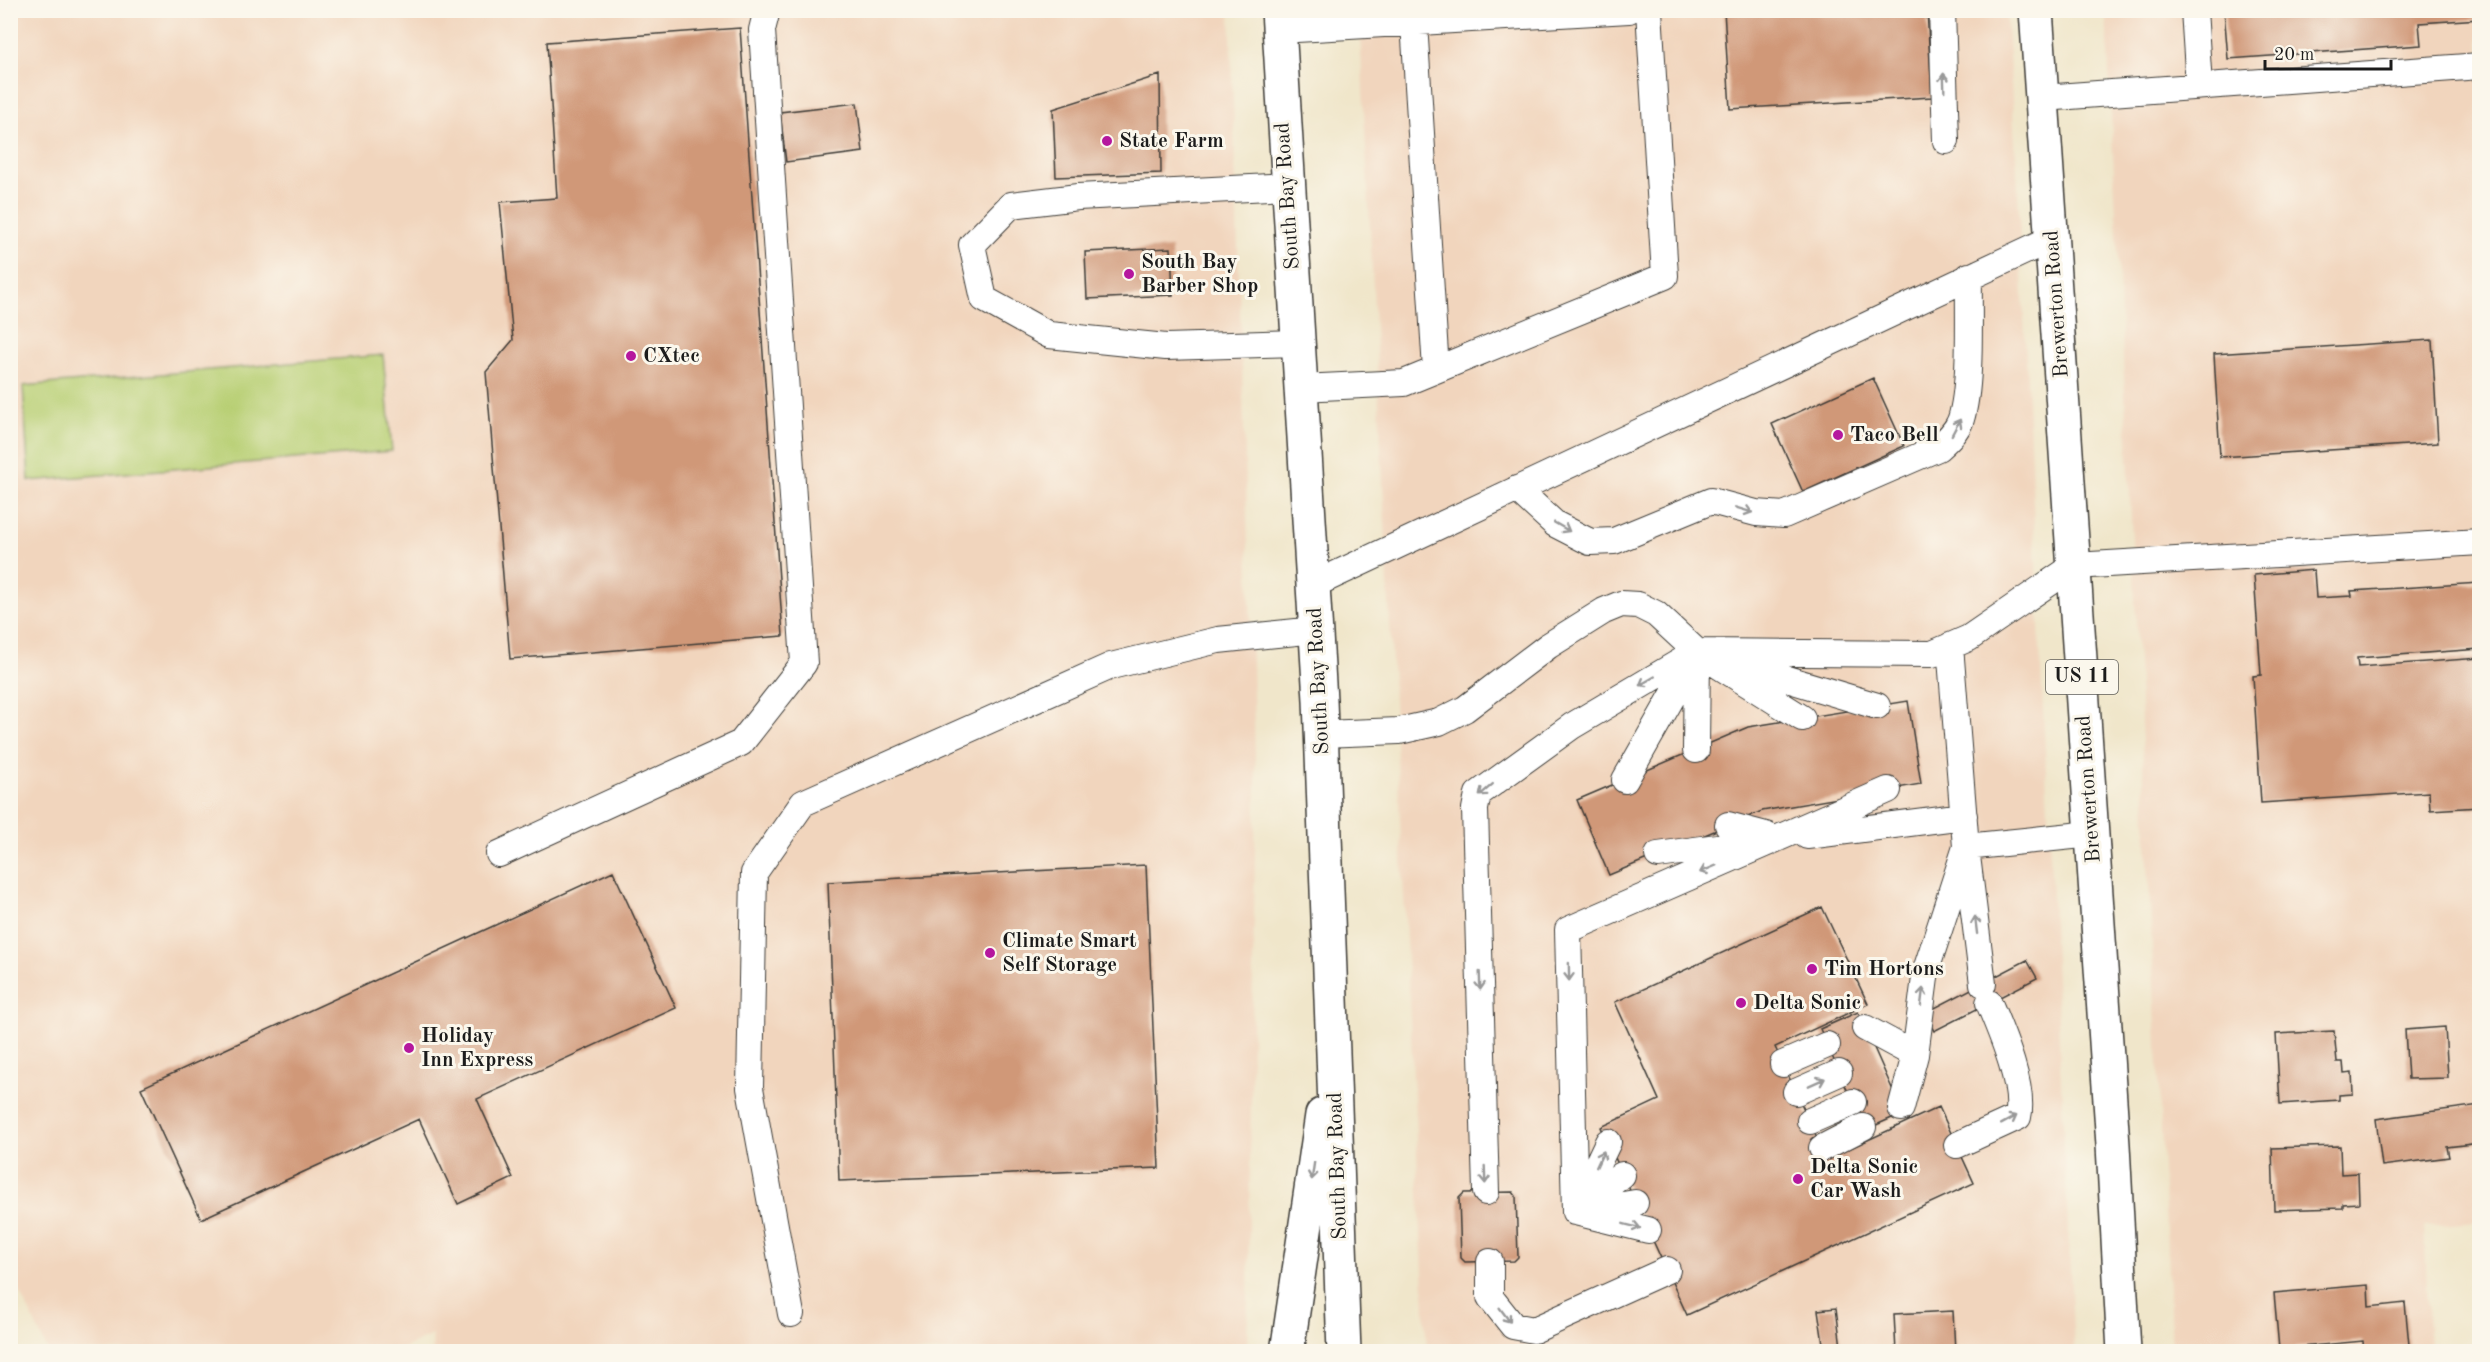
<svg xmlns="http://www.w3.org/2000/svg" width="2490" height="1362" viewBox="0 0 2490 1362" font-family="'Old Standard TT',serif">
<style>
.built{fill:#f1d5bd}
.green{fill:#b8cf73;stroke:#6a7648;stroke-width:1.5}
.building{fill:#d09878}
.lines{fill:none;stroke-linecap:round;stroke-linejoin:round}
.lane-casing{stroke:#3c3a36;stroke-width:28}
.secondary-casing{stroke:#3c3a36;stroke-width:36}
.primary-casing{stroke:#3c3a36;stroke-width:36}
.lane{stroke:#fff;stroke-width:26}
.secondary{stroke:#fff;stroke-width:33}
.primary{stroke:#fff;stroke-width:33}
.oneway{stroke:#999}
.poi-dot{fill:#b5179e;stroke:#fbf7ec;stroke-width:2}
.labels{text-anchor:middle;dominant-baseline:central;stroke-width:6;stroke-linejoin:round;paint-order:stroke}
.shield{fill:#fbf7ec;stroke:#5f5e5a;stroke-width:1.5}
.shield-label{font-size:20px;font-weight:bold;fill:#1c1c1c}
.poi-label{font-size:21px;font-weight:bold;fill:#1c1c1c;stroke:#fbf7ec;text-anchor:start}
.street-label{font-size:21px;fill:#1c1c1c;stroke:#fbf7ec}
</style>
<rect width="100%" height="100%" fill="#fbf7ec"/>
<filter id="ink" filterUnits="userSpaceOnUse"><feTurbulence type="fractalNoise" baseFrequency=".0167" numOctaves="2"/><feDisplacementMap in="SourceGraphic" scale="12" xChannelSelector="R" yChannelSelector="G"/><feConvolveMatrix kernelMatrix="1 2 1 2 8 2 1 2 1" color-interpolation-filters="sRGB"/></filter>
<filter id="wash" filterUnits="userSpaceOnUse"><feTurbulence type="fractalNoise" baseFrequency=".008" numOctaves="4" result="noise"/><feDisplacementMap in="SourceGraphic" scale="24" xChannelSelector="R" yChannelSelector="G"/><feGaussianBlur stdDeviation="1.35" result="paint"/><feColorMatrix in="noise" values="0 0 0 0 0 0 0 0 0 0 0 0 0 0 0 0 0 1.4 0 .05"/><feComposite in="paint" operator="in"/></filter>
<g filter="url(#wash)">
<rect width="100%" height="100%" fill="#f0e6ca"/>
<path class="built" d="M 10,11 L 1230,11 L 1256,784 L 1247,1351 L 433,1352 L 432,1335 L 395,1352 L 48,1351 L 10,1270 Z
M 1359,11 L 2006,11 L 2017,173 L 2074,1351 L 1427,1351 Z
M 2106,11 L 2479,11 L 2480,1222 L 2424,1226 L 2430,1349 L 2479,1349 L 2479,1351 L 2172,1351 Z"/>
<path class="green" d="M 383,355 L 392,451 L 29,481 L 23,386 Z"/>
<g id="blocks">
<path class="building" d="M 1724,10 L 1927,10 L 1932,97 L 1730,109 Z
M 2224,10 L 2480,10 L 2480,19 L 2419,23 L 2421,45 L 2228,59 Z
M 740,28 L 783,636 L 510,659 L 486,372 L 513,340 L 500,202 L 557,198 L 547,42 Z
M 1160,75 L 1161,173 L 1056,177 L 1053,109 Z
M 857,103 L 863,152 L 786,162 L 780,112 Z
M 1171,248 L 1173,295 L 1087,299 L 1085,252 Z
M 2432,340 L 2438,443 L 2220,457 L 2214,354 Z
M 1873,378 L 1904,446 L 1803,492 L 1772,424 Z
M 2314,570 L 2316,598 L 2352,596 L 2351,591 L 2480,583 L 2480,649 L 2357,658 L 2358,667 L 2480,658 L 2480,807 L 2430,810 L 2429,792 L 2261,803 L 2253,676 L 2261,675 L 2254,575 Z
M 1908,701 L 1921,784 L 1762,811 L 1609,875 L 1577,800 L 1748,727 Z
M 1146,865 L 1159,1168 L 839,1181 L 828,882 Z
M 613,871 L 676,1008 L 477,1099 L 513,1178 L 458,1204 L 419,1119 L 201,1219 L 141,1088 Z
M 1822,907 L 1868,1004 L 1775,1047 L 1827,1159 L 1939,1107 L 1974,1183 L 1687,1315 L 1601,1127 L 1659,1100 L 1615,1002 Z
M 2027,960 L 2037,978 L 1934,1031 L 1925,1013 Z
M 1858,1012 L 1903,1113 L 1865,1130 L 1820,1029 Z
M 2445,1027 L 2448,1078 L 2408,1079 L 2405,1030 Z
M 2334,1031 L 2337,1062 L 2343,1062 L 2344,1073 L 2352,1072 L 2353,1094 L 2339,1095 L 2339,1100 L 2280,1104 L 2276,1034 Z
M 2480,1105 L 2480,1143 L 2447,1147 L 2449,1157 L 2382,1166 L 2376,1119 Z
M 2340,1146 L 2341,1174 L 2358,1173 L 2359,1203 L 2343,1204 L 2343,1208 L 2274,1210 L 2272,1148 Z
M 1513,1192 L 1516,1196 L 1518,1257 L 1514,1261 L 1465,1262 L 1461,1258 L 1459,1198 L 1464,1193 Z
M 2368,1285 L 2369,1307 L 2405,1303 L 2409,1345 L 2364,1350 L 2363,1341 L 2279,1349 L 2274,1293 Z
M 1836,1308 L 1841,1347 L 1824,1350 L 1818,1310 Z
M 1953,1311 L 1955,1352 L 1896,1352 L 1894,1314 Z"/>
</g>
</g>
<g filter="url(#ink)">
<use href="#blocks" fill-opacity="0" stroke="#3c3a36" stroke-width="1.5"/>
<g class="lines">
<g class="lane-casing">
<path id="lane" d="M 1942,10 L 1946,141
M 2194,10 L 2199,86
M 1414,23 L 1436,370
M 1279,30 L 1629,10
M 2043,98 L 2480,66
M 1287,186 L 1078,197 L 1011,205 L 972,245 L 984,299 L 1049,335 L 1166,347 L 1298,343
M 1301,388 L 1404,383 L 1665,276 L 1649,10
M 1517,489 L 1555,524 L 1590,542 L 1614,541 L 1711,501 L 1756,513 L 1784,515 L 1938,448 C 1947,440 1957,431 1961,419 C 1972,383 1968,315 1969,276
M 1313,585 L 2053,238
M 1950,646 L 1966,847 L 2092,834
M 1322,734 L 1399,731 L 1439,722 L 1465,709 L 1548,646 L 1604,611 L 1621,604 L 1638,605 L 1656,614 L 1697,652 L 1877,706
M 1696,750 L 1697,652 L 1802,718
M 1625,780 L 1696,655
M 1728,825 L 1766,835
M 1807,836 L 1964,816
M 499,854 L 741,743 L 804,663 L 762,30 L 767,10
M 1658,855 L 1747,843
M 1967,856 L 1983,984
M 1865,1028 L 1915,1055
M 1783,1064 L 1827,1045
M 1796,1092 L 1839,1073
M 1901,1108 L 1915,1055 L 1926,970 L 1966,847
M 1810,1121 L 1853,1102
M 1957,1145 L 2018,1117 C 2025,1087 2001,1032 1989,1003
M 1822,1148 L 1863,1127
M 1486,1192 L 1475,809 L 1478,794 L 1572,726 L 1697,652 L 1932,654 L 1969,638 L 2074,566 L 2480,542
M 1576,1209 L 1608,1142
M 1579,1209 L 1622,1175
M 1587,1211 L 1635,1203
M 1575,1212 L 1568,930 L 1888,790
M 1575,1212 L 1648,1230
M 1490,1262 L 1490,1297 L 1513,1326 L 1534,1330 L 1667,1270
M 791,1314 L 750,1088 L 754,873 L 803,803 L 1111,666 L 1218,640 L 1316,630"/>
</g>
<g class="secondary-casing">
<path id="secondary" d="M 1278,10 L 1320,700 L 1344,1352
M 1287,1352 L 1322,1115"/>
</g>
<g class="primary-casing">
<path id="primary" d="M 2036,10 L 2113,1145 L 2124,1352"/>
</g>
<use href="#lane" class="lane"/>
<use href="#secondary" class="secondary"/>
<use href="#primary" class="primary"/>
</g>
<defs><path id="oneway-shaft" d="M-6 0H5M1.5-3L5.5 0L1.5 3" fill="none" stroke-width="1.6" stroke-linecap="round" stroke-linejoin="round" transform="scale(1.5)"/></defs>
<g class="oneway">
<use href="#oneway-shaft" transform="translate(1944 82) rotate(-92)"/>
<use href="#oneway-shaft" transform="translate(1956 427) rotate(-62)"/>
<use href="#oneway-shaft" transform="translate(1744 510) rotate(17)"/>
<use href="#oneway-shaft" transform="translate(1562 527) rotate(30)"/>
<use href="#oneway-shaft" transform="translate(1647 681) rotate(150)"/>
<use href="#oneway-shaft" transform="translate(1486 790) rotate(139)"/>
<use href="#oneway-shaft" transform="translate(1708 869) rotate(157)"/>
<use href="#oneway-shaft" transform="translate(1976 925) rotate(-97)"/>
<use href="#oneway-shaft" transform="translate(1569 972) rotate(89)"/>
<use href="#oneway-shaft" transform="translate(1480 981) rotate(88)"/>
<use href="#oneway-shaft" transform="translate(1922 997) rotate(-83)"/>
<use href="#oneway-shaft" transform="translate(1817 1082) rotate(-24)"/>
<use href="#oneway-shaft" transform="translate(2009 1120) rotate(-29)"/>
<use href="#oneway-shaft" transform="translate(1600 1159) rotate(-65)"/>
<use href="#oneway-shaft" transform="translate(1313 1171) rotate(98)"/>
<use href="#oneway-shaft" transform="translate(1485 1175) rotate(88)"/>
<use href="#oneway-shaft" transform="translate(1632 1226) rotate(14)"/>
<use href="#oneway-shaft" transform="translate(1505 1315) rotate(53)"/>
</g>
</g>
<g class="poi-dot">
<circle cx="1107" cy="141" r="6"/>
<circle cx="1129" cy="274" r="6"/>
<circle cx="631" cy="356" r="6"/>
<circle cx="1838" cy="435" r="6"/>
<circle cx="990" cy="953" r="6"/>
<circle cx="1812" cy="969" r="6"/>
<circle cx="1741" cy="1003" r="6"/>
<circle cx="409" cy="1048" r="6"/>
<circle cx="1798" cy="1179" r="6"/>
</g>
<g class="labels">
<rect class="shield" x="2046" y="660" width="72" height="34" rx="4.5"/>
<g class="shield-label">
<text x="2082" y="677">US 11</text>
</g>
<g class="poi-label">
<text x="1119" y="141">State Farm</text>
<text x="1141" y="262">South Bay<tspan x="1141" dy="24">Barber Shop</tspan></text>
<text x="643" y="356">CXtec</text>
<text x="1850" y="435">Taco Bell</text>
<text x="1002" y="941">Climate Smart<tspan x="1002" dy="24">Self Storage</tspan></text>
<text x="1824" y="969">Tim Hortons</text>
<text x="1753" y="1003">Delta Sonic</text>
<text x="421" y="1036">Holiday<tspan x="421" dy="24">Inn Express</tspan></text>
<text x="1810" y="1167">Delta Sonic<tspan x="1810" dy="24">Car Wash</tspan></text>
</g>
<g class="street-label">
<text transform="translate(1288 196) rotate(-94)">South Bay Road</text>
<text transform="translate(2057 304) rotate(-94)">Brewerton Road</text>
<text transform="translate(1319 681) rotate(-93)">South Bay Road</text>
<text transform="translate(2089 789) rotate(-94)">Brewerton Road</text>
<text transform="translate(1338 1166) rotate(-92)">South Bay Road</text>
</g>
</g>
<rect width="2490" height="1362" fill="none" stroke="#fbf7ec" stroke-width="36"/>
<path d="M2265 60v9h126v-9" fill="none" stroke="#1c1c1c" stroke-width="3"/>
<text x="2274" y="60" font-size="18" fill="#1c1c1c" stroke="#fbf7ec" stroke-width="4.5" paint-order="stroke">20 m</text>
</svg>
